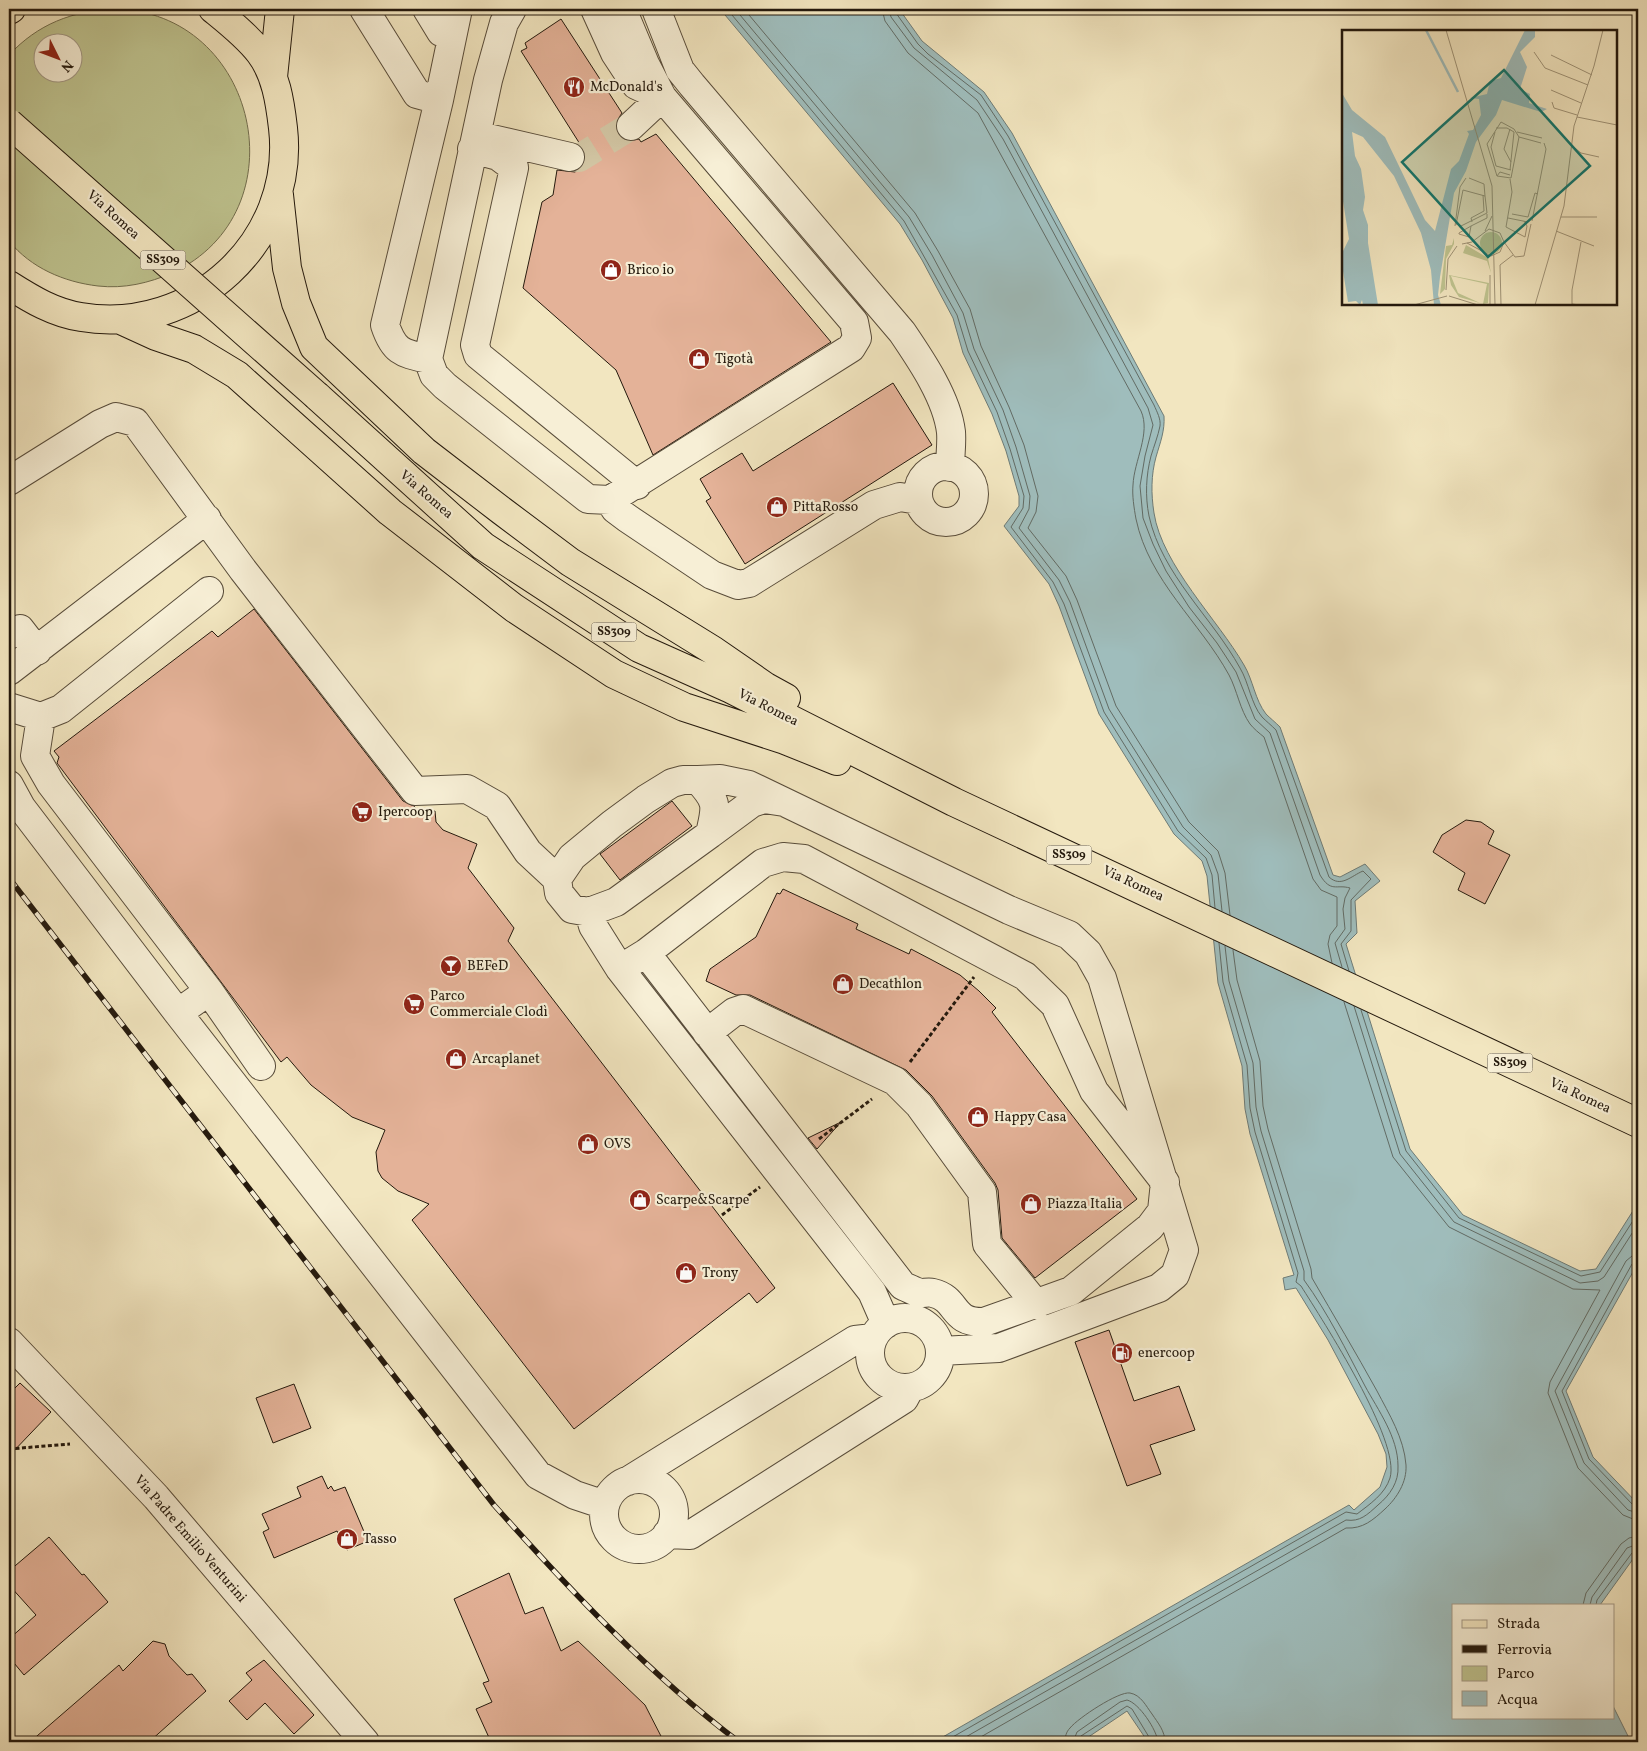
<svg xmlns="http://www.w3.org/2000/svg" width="1647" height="1751" viewBox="0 0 1647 1751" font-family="Vollkorn,serif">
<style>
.green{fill:#bfc490;stroke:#726e4e;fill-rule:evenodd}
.water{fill:#9fbdbc;stroke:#6e7b76}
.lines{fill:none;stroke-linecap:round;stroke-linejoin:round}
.shore{stroke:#626b64;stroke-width:1}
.building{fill:#e4b298;stroke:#24190d}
.minor-tunnel{stroke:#d3c7a5;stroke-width:28;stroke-dasharray:28 14;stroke-linecap:butt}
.minor-casing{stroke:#584c3a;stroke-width:30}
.major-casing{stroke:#24190d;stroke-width:30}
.path{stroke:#24190d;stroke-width:3;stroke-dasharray:4 2.5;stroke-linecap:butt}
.minor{stroke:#f7efd6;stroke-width:28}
.major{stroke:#f2e6c0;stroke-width:28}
.rail-casing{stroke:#24190d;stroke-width:5.5}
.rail{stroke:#f7efd6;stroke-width:4;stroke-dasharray:11;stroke-linecap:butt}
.major-bridge-casing{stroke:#24190d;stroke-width:30;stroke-linecap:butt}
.major-bridge{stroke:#f2e6c0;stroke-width:28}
.labels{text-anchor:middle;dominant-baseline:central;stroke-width:4.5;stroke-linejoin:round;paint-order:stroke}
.shield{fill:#f7efd6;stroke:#635949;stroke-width:1}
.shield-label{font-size:12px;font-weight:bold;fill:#24190d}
.poi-label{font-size:14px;fill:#24190d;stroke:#f7efd6;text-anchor:start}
.street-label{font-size:14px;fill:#24190d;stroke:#f7efd6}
.inset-river{fill:none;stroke:#9fbdbc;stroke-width:2.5}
.inset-road{fill:none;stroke:#a09478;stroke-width:1}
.view{fill:#0f766e;fill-opacity:0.15;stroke:#0f766e;stroke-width:2.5}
.inset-edge{fill:none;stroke:#24190d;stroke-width:2.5}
</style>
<rect width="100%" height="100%" fill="#f2e6c0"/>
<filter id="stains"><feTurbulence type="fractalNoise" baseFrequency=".004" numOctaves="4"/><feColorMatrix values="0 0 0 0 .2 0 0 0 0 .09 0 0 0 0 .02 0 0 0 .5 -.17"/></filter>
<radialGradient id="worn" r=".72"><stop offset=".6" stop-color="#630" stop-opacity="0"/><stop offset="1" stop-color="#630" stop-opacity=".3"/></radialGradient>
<path class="green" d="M 114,9 C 258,11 303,212 172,273 C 149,283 124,289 98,286 C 64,282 31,268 9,241 L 9,55 C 38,24 72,11 114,9 ZM 42,42 L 72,42 L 72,72 L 42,72 Z"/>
<path class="water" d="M 720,9 L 899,9 L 922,41 L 984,92 L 1012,133 L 1164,416 C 1165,431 1160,443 1156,457 C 1151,475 1151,494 1154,513 C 1162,565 1218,620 1244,665 C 1253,680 1255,700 1266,714 C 1270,718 1275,722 1280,727 L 1333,875 L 1340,877 L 1365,864 L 1380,881 L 1355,901 L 1357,933 L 1346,944 L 1410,1149 L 1463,1215 L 1580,1271 L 1596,1269 L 1638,1203 L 1638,1263 L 1566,1391 L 1593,1457 L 1638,1504 L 1638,1552 L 1600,1605 L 1453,1605 L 1453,1717 L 1613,1717 L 1613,1706 L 1631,1742 L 1148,1742 L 1127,1711 L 1081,1742 L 934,1742 L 1349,1505 L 1354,1510 L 1380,1487 L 1387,1467 L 1386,1454 L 1378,1434 L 1328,1340 L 1296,1288 L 1285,1290 L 1283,1278 L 1294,1275 L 1250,1134 L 1245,1109 L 1242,1066 L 1218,983 L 1207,876 L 1202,861 L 1174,834 L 1099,714 L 1059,606 L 1049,584 L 1004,526 L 1019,506 L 1019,496 L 1006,451 L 992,414 L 963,353 L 953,318 L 922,260 L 900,224 Z"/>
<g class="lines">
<path class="shore" d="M 727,9 L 904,221 L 957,315 L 968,351 L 997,412 L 1010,449 L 1024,496 L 1023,508 L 1011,527 L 1053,582 L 1064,604 L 1104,712 L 1178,831 L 1206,858 L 1212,875 L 1215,908
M 735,9 L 909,217 L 932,255 L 963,313 L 974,349 L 1003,410 L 1016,447 L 1030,496 L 1029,509 L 1019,528 L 1059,580 L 1070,602 L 1109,709 L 1183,827 L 1211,855 L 1218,874 L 1222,911
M 744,9 L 915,213 L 938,251 L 970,309 L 981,346 L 1009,407 L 1024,445 L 1038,496 L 1036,512 L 1028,528 L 1066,576 L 1077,600 L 1116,706 L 1189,822 L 1218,851 L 1225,873 L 1230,915
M 882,9 L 885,21 L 908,53 L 978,113 L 1141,411 C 1151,433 1134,461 1133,485 C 1132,495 1134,508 1136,519 C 1149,581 1200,622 1229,675 C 1237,690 1240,710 1250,724 C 1254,729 1259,733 1264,737 L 1313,879 L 1321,890 L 1337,897 L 1337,926 L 1330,935 L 1328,944 L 1332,963
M 889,9 L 891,17 L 914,48 L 977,100 L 1003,139 L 1148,408 L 1153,425 L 1145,456 L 1140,486 L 1143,518 L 1153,544 L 1166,571 L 1189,607 L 1217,643 L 1236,672 L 1255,719 L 1270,733 L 1320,875 C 1331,893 1336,884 1350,888 L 1345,898 L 1343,909 L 1345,929 L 1335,943 L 1342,967
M 896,9 L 896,13 L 918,44 L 928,54 L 981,95 L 1008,136 L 1154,405 C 1157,412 1161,419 1160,426 C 1158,436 1154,446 1151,456 C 1146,475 1145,496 1149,516 C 1162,575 1212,617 1240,668 C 1249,683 1251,704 1262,717 C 1266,721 1271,725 1276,730 L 1329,877 C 1341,888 1351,876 1363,871 L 1371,879 L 1351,900 L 1351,931 L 1341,944 L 1349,971
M 1344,1002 L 1393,1157 L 1449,1227 L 1573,1289 L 1600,1290 L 1550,1382 L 1548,1393 L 1578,1468 L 1623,1515 L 1638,1521
M 1354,1006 L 1400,1154 L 1454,1222 L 1580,1283 L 1598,1281 L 1604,1277 L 1638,1224
M 1361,1010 L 1406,1151 L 1459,1218 L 1581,1276 L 1600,1272 L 1638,1213
M 1638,1255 L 1632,1256 L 1626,1261 L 1555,1391 L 1584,1463 L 1628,1510 L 1638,1513
M 1638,1261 L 1632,1264 L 1562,1391 L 1589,1459 L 1633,1505 L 1638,1507
M 1583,1605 L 1586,1593 L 1621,1544 L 1629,1538 L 1638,1536
M 1590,1605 L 1592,1597 L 1627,1548 L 1638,1544
M 1596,1605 L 1597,1600 L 1632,1553 L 1638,1550
M 944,1742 L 1346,1512 L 1357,1514 C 1370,1504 1385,1494 1390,1478 C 1401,1441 1323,1321 1301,1286 L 1296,1282 L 1298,1273 L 1255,1132 L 1250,1108 L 1247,1065 L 1223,982 L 1219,943
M 957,1742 L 1346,1520 C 1360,1522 1367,1515 1378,1505 C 1390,1495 1399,1482 1398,1466 C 1398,1437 1378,1410 1365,1386 C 1346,1350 1328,1313 1304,1280 L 1304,1271 L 1261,1131 L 1256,1107 L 1253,1063 L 1229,981 L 1225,946
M 972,1742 L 1346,1528 C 1363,1529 1373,1520 1385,1509 C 1397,1498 1407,1482 1406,1465 C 1404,1438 1389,1414 1377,1391 C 1356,1353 1334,1316 1312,1278 L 1311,1269 L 1268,1129 L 1263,1106 L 1260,1061 L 1237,980 L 1233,950
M 1065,1742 C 1065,1737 1066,1732 1070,1728 C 1078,1718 1119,1691 1130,1693 C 1141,1695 1146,1706 1152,1714 C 1158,1723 1165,1731 1165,1742
M 1073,1742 L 1077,1732 L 1120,1702 L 1127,1700 C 1139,1703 1157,1730 1158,1742
M 1079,1742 L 1081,1736 L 1127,1706 L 1132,1709 L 1152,1742"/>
</g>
<path class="building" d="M 561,19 L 622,113 L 616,122 L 616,130 L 619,136 L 627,141 L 639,139 L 641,142 L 656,134 L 831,342 L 653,455 L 616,370 L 523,288 L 542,202 L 553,195 L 557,170 L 575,172 L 582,167 L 585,160 L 585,152 L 521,51 L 527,48 L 525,43 Z
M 893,383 L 932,445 L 745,564 L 706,501 L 711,498 L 700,479 L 742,453 L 753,471 Z
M 254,609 L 403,801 L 414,806 L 419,813 L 435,811 L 436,822 L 443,830 L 477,844 L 468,868 L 514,928 L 508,941 L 775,1288 L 757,1303 L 749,1293 L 574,1429 L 412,1220 L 429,1204 L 398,1191 L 382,1178 L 378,1171 L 376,1152 L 385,1130 L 352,1117 L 311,1085 L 287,1057 L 281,1062 L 57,763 L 59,757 L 54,751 L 212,631 L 218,637 Z
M 672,801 L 692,826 L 620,880 L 600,854 Z
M 1466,820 L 1481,822 L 1494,831 L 1488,844 L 1510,855 L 1485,904 L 1458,890 L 1465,873 L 1433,852 L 1442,835 Z
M 783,889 L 858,924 L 856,929 L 909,954 L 911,949 L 932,960 L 960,975 L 979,991 L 996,1008 L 992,1012 L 1137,1199 L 1035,1278 L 1002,1238 L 998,1190 L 995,1183 L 932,1096 L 906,1070 L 750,995 L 736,995 L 706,981 L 710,969 L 756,937 L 777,893 L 780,894 Z
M 841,1122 L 817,1149 L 808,1138 Z
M 1109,1330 L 1134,1401 L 1179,1386 L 1195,1430 L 1150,1445 L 1161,1474 L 1127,1486 L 1075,1342 Z
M 20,1383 L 51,1412 L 9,1456 L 9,1394 Z
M 294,1384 L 311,1428 L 273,1443 L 256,1398 Z
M 322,1476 L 328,1489 L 331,1486 L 334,1491 L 345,1487 L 368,1541 L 347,1550 L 337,1531 L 274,1558 L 263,1532 L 269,1529 L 262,1514 L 301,1497 L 297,1487 Z
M 49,1537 L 82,1575 L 84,1574 L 108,1602 L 24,1675 L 9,1657 L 9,1639 L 36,1615 L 9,1585 L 9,1571 Z
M 509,1573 L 525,1614 L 543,1607 L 561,1651 L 578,1641 L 645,1705 L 664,1742 L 491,1742 L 476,1709 L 492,1702 L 483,1683 L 489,1681 L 454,1599 Z
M 153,1641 L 165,1644 L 169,1656 L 187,1675 L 192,1674 L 206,1691 L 149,1742 L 30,1742 L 119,1665 L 123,1671 Z
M 264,1660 L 314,1715 L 294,1734 L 265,1703 L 247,1720 L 229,1701 L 252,1680 L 246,1673 Z"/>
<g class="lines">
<path class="minor-tunnel" d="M 570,157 L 579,158 L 631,126"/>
<g class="minor-casing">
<path id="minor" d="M 364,9 L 417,94 L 439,100
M 427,9 L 441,32 L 452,35
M 512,9 L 504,23 L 488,80 L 428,359 L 434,375 L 445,386 L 588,499 L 610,500 L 851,348 L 857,338 L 854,322 L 662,97 L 645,64 L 622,9
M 595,9 L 615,53 L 636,85 L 662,97 L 631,126
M 656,9 L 680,70 L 692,85 L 902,332 C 921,360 947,398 951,432 C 952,444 950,456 950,467
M 479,136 L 570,157
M 472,149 L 498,156 L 514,168 L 475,345 L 478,355 L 637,485
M 428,359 C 402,353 394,352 385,325 L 439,100 L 458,9
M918 494a28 28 0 1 1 56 0a28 28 0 1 1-56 0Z
M 9,481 L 100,424 L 116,417 L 135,422 L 243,570 L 415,791 L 467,789 L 497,806 L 528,852 L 557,879
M 610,500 L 615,509 L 627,518 L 712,575 L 738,585 L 749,583 L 874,505 L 900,497 L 918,500
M 9,635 L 20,629 L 37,651
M 9,671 L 207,519
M 9,707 L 41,717 L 61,709 L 209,591
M 41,717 L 35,756 L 51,784 L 209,991 L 178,1013
M 683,780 L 698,780 C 719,803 716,806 710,834 L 616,902 L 589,912 L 572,909 L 559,893 L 557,879 L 572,857 L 612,824 L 646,799 L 672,783 Z
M 698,780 L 720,779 L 749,785 L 1009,910 L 1069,935 L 1088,953 L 1102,978 L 1184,1250 L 1175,1275 L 1159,1288 L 999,1348 L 940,1351
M 9,785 L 21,807 L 178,1013 L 538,1475 L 575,1495 L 605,1505
M 710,834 L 752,803 L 764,799 L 784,802
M 589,912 L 593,926 L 620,969 L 872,1292 L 886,1324
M 620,969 L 646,953 L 763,863 L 783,857 L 804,859 L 1025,976 L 1055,1005 L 1094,1091 L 1165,1182 L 1162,1211 L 1150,1227 L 1071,1291 L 984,1322 C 950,1323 959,1299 933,1293 C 929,1292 925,1293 921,1293 C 915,1292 909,1288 903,1286 L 646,953
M 209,991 L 261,1066
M 707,1033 L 734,1012 L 743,1009 L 895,1081 L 919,1105 L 982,1192 L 987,1244 L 1037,1305
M870 1353a35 35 0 1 1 70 0a35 35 0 1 1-70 0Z
M 9,1342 L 156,1497 L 365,1742
M604 1514a35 35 0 1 1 70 0a35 35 0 1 1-70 0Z
M 628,1481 L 855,1340 L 873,1338
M 667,1534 L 690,1535 L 904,1399 L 910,1388"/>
</g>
<g class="major-casing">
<path id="major" d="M 9,10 L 11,9
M 273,77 L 280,9
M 279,195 L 287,268 L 296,303 L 314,347 L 424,451 L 502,511 L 570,562 L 714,651 L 766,687 L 786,698
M 9,285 C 31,299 54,313 81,317 C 193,336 296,241 283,128 C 280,102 276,74 260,53 C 247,36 229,22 213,9
M 121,320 L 156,336 L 194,349 L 237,375 L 390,512 L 514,608 L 614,674 L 684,707 L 785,740 L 837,761
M 317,396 L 483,546 L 639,648 L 731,689 L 954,802 L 1638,1123"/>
</g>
<path class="path" d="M 910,1062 L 974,977
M 819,1139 L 872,1099
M 722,1215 L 760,1187
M 9,1449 L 70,1444"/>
<use href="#minor" class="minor"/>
<use href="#major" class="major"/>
<g class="rail-casing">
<path id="rail" d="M 9,878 L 494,1505 C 570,1590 648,1673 739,1742"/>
</g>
<use href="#rail" class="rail"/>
<g class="major-bridge-casing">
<path id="major-bridge" d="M 9,123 L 317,396"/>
</g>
<use href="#major-bridge" class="major-bridge"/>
</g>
<defs>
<g id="restaurant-disc" transform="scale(1.125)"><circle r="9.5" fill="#8f2418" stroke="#f7efd6"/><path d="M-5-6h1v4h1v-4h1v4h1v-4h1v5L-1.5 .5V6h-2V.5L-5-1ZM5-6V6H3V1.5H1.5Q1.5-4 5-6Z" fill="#fff"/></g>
<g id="shop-disc" transform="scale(1.125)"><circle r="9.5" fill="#8f2418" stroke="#f7efd6"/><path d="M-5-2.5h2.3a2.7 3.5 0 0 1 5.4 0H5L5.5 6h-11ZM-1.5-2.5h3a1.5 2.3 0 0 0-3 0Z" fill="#fff"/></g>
<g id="supermarket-disc" transform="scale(1.125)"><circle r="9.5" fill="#8f2418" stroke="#f7efd6"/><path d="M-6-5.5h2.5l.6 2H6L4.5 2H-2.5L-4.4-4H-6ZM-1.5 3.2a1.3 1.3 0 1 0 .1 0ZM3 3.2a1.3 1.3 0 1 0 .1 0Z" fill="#fff"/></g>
<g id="bar-disc" transform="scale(1.125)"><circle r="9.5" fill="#8f2418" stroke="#f7efd6"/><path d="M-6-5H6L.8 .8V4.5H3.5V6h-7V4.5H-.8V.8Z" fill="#fff"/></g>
<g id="fuel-disc" transform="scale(1.125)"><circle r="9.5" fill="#8f2418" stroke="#f7efd6"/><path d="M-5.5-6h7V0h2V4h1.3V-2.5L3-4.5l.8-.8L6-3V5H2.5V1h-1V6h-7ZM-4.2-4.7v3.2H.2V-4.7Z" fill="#fff"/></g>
</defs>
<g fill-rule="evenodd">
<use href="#restaurant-disc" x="574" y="87"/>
<use href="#shop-disc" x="611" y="270"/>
<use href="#shop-disc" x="699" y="359"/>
<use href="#shop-disc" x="777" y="507"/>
<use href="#supermarket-disc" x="362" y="812"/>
<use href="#bar-disc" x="451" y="966"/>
<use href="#shop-disc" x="843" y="984"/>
<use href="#supermarket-disc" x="414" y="1004"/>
<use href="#shop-disc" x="456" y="1059"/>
<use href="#shop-disc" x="978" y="1117"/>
<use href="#shop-disc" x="588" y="1144"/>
<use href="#shop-disc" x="640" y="1200"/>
<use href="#shop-disc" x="1031" y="1204"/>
<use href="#shop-disc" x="686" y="1273"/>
<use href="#fuel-disc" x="1122" y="1353"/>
<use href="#shop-disc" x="347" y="1539"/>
</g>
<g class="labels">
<g class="shield">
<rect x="140.5" y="250.5" width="45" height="19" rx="4"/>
<rect x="591.5" y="622.5" width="45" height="19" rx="4"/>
<rect x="1046.5" y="845.5" width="45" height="19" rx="4"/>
<rect x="1487.5" y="1053.5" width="45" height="19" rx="4"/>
</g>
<g class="shield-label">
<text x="163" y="260">SS309</text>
<text x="614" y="632">SS309</text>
<text x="1069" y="855">SS309</text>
<text x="1510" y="1063">SS309</text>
</g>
<g class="poi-label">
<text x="590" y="87">McDonald's</text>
<text x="627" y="270">Brico io</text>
<text x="715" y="359">Tigotà</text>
<text x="793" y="507">PittaRosso</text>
<text x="378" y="812">Ipercoop</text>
<text x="467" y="966">BEFeD</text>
<text x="859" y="984">Decathlon</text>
<text x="430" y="996">Parco<tspan x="430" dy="16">Commerciale Clodì</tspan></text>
<text x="472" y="1059">Arcaplanet</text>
<text x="994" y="1117">Happy Casa</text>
<text x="604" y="1144">OVS</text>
<text x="656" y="1200">Scarpe&amp;Scarpe</text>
<text x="1047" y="1204">Piazza Italia</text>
<text x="702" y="1273">Trony</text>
<text x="1138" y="1353">enercoop</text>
<text x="363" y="1539">Tasso</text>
</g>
<g class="street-label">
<text transform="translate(113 215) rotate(42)">Via Romea</text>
<text transform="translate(426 495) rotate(41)">Via Romea</text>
<text transform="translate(768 708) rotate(27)">Via Romea</text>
<text transform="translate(1133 884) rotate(25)">Via Romea</text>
<text transform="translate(1580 1096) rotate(25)">Via Romea</text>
<text transform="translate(190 1539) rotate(49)">Via Padre Emilio Venturini</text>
</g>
</g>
<g transform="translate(1342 30)">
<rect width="275" height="275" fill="#f2e6c0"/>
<path d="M138 213a11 11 0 1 1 22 0a11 11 0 1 1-22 0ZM 112,208 L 112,214 L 104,229 L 103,259 L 98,264 L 104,216 L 110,215 ZM 124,215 L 146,228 L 149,243 L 145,231 L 121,223 ZM 107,245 L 147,253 L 146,273 L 141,274 L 145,254 L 109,246 L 116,263 L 138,273 L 117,267 L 109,255 Z" fill="#bfc490"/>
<path d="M 183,0 L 193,0 L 193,7 L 178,22 L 185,37 L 178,59 L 188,64 L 187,73 L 205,79 L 199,82 L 160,70 L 154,85 L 134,112 L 124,141 L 112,163 L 98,247 L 96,265 L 99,275 L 92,275 L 89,240 L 79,203 L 52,146 L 21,107 L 10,102 L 13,126 L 19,139 L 23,167 L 21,180 L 26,195 L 26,213 L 36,275 L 21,275 L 20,270 L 18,275 L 14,271 L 6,272 L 0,235 L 0,223 L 7,209 L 0,165 L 0,63 L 10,80 L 43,107 L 83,190 L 93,201 L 109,139 L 117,131 L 127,104 L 125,101 L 131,100 L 139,85 L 137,69 L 128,68 L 145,64 L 148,51 L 159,48 Z" fill="#9fbdbc"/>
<path class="inset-river" d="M 84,0 L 116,62"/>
<path class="inset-road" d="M 104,0 L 150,156 L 153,275M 192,22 L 203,38 L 246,55M 209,25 L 250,45M 209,60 L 239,73M 210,72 L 212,78 L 235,85M 235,87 L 275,95M 154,98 L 165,98 L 172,102 L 168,140M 168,99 L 162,119 L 169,132M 153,102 L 149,117 L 154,136 L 169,140M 175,102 L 200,108M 177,107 L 199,113M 228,114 L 239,123 L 257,127M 155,146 L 145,114 L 159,92 L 172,99 L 177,107 L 169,148 L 155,146 L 158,142 L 168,145M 127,148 L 142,154 L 143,166M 168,149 L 170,162 L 164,197 L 183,207 L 185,196 L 182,191M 170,184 L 186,187M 186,187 L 193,163 L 196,164M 219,187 L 255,187M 166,188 L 186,192M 190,191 L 204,119 L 202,113M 130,192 L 129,188 L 142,181 L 141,165M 114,195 L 121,160 L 143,166 L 145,183 L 117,197M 113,196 L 118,157 L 124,148M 129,196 L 127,207 L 117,204 L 117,203 L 129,196 L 145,188 L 145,184M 143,201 L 150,186M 214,201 L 252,216M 162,212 L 173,227 L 182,226 L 189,194M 120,214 L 130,212 L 147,199 L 158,203 L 162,212 L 158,222 L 149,226 L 125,213M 104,260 L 106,229 L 115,216M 107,266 L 136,275M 72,275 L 105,266M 148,275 L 148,245M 159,275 L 158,235 L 171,225M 193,275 L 222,176 L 232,96 L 252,36 L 261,0M 238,275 L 230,274 L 230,260 L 239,212"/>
<path class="view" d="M 162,40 L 248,136 L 146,227 L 60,132 Z"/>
<rect width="275" height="275" class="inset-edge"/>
</g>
<rect width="1647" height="1751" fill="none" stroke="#f2e6c0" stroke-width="30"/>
<rect x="10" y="10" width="1627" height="1731" fill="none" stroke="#24190d" stroke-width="2.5"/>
<rect x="15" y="15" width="1617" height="1721" fill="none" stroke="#24190d"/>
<rect x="1452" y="1604" width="162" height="115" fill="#f7efd6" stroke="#a39986"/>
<rect x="1462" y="1620" width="25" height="8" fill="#f2e6c0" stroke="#a39986"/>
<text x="1497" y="1628" font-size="15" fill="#24190d">Strada</text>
<rect x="1462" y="1645" width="25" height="8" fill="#24190d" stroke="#a39986"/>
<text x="1497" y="1654" font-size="15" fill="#24190d">Ferrovia</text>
<rect x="1462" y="1666" width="25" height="15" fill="#bfc490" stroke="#a39986"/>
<text x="1497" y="1678" font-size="15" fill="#24190d">Parco</text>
<rect x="1462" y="1691" width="25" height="15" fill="#9fbdbc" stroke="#a39986"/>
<text x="1497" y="1704" font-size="15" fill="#24190d">Acqua</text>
<g transform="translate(58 58) rotate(132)"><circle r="24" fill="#f7efd6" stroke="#a39986"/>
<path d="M0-4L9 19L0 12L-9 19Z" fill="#8f2418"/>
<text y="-8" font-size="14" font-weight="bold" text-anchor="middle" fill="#24190d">N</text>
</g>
<rect width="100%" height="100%" filter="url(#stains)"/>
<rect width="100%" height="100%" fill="url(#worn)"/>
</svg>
